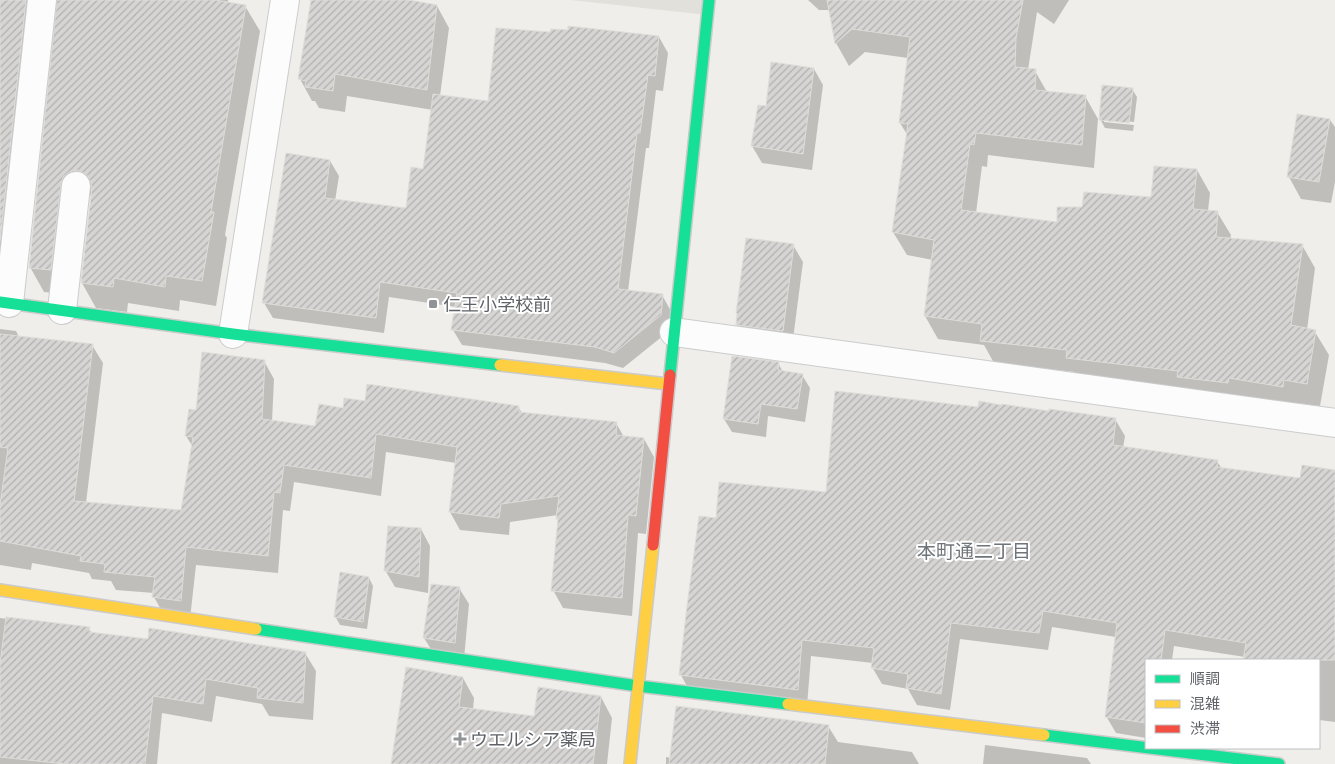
<svg xmlns="http://www.w3.org/2000/svg" width="1335" height="764" viewBox="0 0 1335 764" font-family="Inter,'Noto Sans JP',sans-serif">
<style>
.education{fill:#e2e0da}
.shadow{fill:#0003}
.building{fill:url(#building-hatch);stroke:#deddd9}
.lines{fill:none;stroke-linecap:round;stroke-linejoin:round}
.street-casing{stroke:#cbcccc;stroke-width:30}
.fast-casing{stroke:#cacacb;stroke-width:14}
.slow-casing{stroke:#cacacb;stroke-width:14}
.jam-casing{stroke:#cacacb;stroke-width:14}
.street{stroke:#fdfcfc;stroke-width:28}
.fast{stroke:#16e098;stroke-width:11}
.slow{stroke:#ffcf43;stroke-width:11}
.jam{stroke:#f24e42;stroke-width:11}
.poi-dot{fill:#919496;stroke:#fff;stroke-width:2}
.labels{text-anchor:middle;dominant-baseline:central;stroke-width:4;stroke-linejoin:round;paint-order:stroke}
.poi-label{font-size:18px;fill:#5f6368;stroke:#fff;text-anchor:start}
.neighbourhood-label{font-size:19px;fill:#70757a;stroke:#fff}
</style>
<defs>
<pattern id="building-hatch" width="6" height="6" patternUnits="userSpaceOnUse" patternTransform="scale(1.25)"><rect width="6" height="6" fill="#d6d5d3"/><path d="M-1 1l2-2M0 6l6-6M5 7l2-2" fill="none" stroke="#b1b0af"/></pattern>
</defs>
<rect width="100%" height="100%" fill="#efeeea"/>
<path class="education" d="M 571,0 L 709,0 L 707,15 Z"/>
<path class="shadow" d="M 0,0 L 228,0 L 228,3 L 245,6 L 260,31 L 225,235 L 227,238 L 216,306 L 180,300 L 179,311 L 128,303 L 127,312 L 96,308 L 82,283 L 92,195 L 84,197 L 65,294 L 44,292 L 30,267 L 58,9 L 50,11 L 0,294 Z
M 313,0 L 400,0 L 437,6 L 449,28 L 440,96 L 489,102 L 659,37 L 668,53 L 663,91 L 656,90 L 649,148 L 646,148 L 628,291 L 662,295 L 671,311 L 669,331 L 623,368 L 605,363 L 462,345 L 453,330 L 456,307 L 389,297 L 384,333 L 273,318 L 264,303 L 330,161 L 339,176 L 335,201 L 407,210 L 424,170 L 433,110 L 347,96 L 345,112 L 319,108 L 315,101 L 312,101 L 300,79 Z
M 808,0 L 1069,0 L 1054,24 L 1037,12 L 1028,70 L 1035,71 L 1047,92 L 1085,96 L 1098,119 L 1094,168 L 988,155 L 987,167 L 982,166 L 976,213 L 1058,223 L 1083,208 L 1153,199 L 1197,170 L 1210,193 L 1208,211 L 1217,212 L 1231,235 L 1230,240 L 1302,245 L 1315,268 L 1307,330 L 1315,332 L 1329,355 L 1320,406 L 1296,403 L 1295,409 L 1080,381 L 1075,372 L 994,363 L 984,345 L 938,339 L 925,316 L 933,260 L 907,255 L 893,232 L 908,136 L 900,123 L 908,58 L 865,52 L 849,66 L 836,43 L 830,10 L 819,10 Z
M 814,69 L 823,85 L 812,170 L 762,163 L 752,146 L 767,107 Z
M 1132,89 L 1137,97 L 1134,122 L 1104,119 L 1104,122 L 1134,125 L 1133,131 L 1105,128 L 1100,119 Z
M 1330,120 L 1335,127 L 1335,182 L 1331,203 L 1301,199 L 1289,177 Z
M 793,245 L 803,262 L 792,347 L 747,341 L 737,325 Z
M 0,329 L 16,331 L 19,337 L 92,345 L 103,363 L 86,503 L 182,511 L 193,447 L 186,436 L 197,411 L 264,361 L 274,379 L 272,422 L 316,427 L 344,409 L 366,402 L 519,408 L 522,413 L 616,423 L 624,437 L 644,439 L 654,457 L 646,534 L 638,533 L 632,616 L 563,608 L 553,590 L 559,522 L 558,515 L 510,522 L 509,535 L 460,530 L 450,512 L 456,463 L 386,452 L 381,496 L 294,482 L 290,511 L 283,510 L 278,573 L 196,565 L 190,619 L 164,615 L 154,597 L 154,593 L 116,590 L 111,581 L 92,579 L 89,573 L 32,563 L 31,570 L 0,565 Z
M 778,363 L 783,372 L 802,375 L 810,388 L 805,422 L 768,416 L 766,437 L 732,432 L 724,419 Z
M 979,409 L 1115,419 L 1125,436 L 1123,448 L 1217,461 L 1222,469 L 1302,479 L 1335,471 L 1335,722 L 1319,720 L 1319,660 L 1244,660 L 1245,657 L 1174,646 L 1172,660 L 1146,660 L 1146,738 L 1116,733 L 1106,716 L 1116,637 L 1052,627 L 1048,650 L 960,639 L 950,710 L 917,705 L 908,689 L 882,684 L 872,667 L 873,663 L 811,656 L 807,706 L 690,692 L 681,675 L 717,520 L 827,493 Z
M 421,529 L 430,546 L 428,593 L 395,587 L 385,570 Z
M 369,578 L 373,586 L 367,629 L 340,625 L 335,616 Z
M 459,588 L 469,604 L 464,659 L 434,654 L 424,638 Z
M 0,618 L 89,629 L 92,633 L 149,640 L 305,653 L 316,671 L 313,720 L 269,716 L 262,704 L 216,696 L 212,722 L 162,713 L 157,764 L 0,764 Z
M 463,678 L 474,698 L 473,710 L 535,718 L 601,697 L 612,718 L 607,764 L 393,764 Z
M 828,726 L 838,742 L 912,752 L 919,764 L 666,764 L 666,757 L 671,758 Z
M 985,745 L 1087,758 L 1091,764 L 983,764 Z"/>
<path class="building" d="M 0,0 L 26,0 L 0,241 Z
M 57,0 L 215,0 L 246,5 L 211,212 L 214,212 L 202,281 L 166,276 L 165,287 L 114,278 L 113,287 L 81,283 L 92,187 L 90,180 L 86,174 L 77,170 L 69,172 L 63,177 L 61,184 L 51,270 L 29,268 Z
M 311,0 L 409,0 L 437,5 L 427,90 L 335,74 L 333,91 L 305,87 L 306,81 L 298,79 Z
M 827,0 L 1023,0 L 1016,38 L 1015,67 L 1036,69 L 1035,90 L 1086,95 L 1082,145 L 976,133 L 974,145 L 970,144 L 961,210 L 1057,222 L 1057,207 L 1082,207 L 1084,192 L 1151,197 L 1154,166 L 1197,169 L 1193,209 L 1218,211 L 1216,237 L 1303,244 L 1291,325 L 1316,330 L 1307,384 L 1284,380 L 1283,387 L 1229,378 L 1228,383 L 1177,377 L 1178,371 L 1066,358 L 1067,350 L 980,341 L 982,324 L 924,316 L 934,240 L 892,232 L 908,124 L 899,123 L 910,37 L 852,29 L 835,44 Z
M 568,26 L 659,36 L 655,76 L 648,75 L 640,133 L 637,133 L 618,289 L 663,294 L 661,315 L 614,353 L 595,347 L 451,330 L 457,293 L 380,282 L 376,318 L 262,303 L 286,153 L 330,160 L 325,198 L 406,208 L 411,167 L 423,169 L 433,94 L 488,101 L 496,28 L 550,32 L 551,29 L 568,30 Z
M 771,62 L 814,68 L 803,154 L 751,146 L 758,105 L 766,106 Z
M 1102,85 L 1133,88 L 1129,123 L 1099,120 Z
M 1297,114 L 1330,119 L 1319,182 L 1287,177 Z
M 746,238 L 794,244 L 783,331 L 736,325 L 737,313 L 736,313 Z
M 0,334 L 93,344 L 74,501 L 181,510 L 193,437 L 185,436 L 189,409 L 196,410 L 202,352 L 265,360 L 262,419 L 315,426 L 319,404 L 343,408 L 344,398 L 365,401 L 367,384 L 519,406 L 519,412 L 617,422 L 616,435 L 644,438 L 636,516 L 628,515 L 622,598 L 551,591 L 558,519 L 556,519 L 559,496 L 501,504 L 499,518 L 449,512 L 457,447 L 376,434 L 371,478 L 284,465 L 280,493 L 274,492 L 268,556 L 186,547 L 181,601 L 152,597 L 155,577 L 104,572 L 105,564 L 80,561 L 81,556 L 0,541 L 0,505 L 8,448 L 0,447 Z
M 732,356 L 779,362 L 778,370 L 803,374 L 797,409 L 761,404 L 758,424 L 723,419 Z
M 835,391 L 978,407 L 979,401 L 1001,405 L 1002,404 L 1049,411 L 1049,409 L 1116,418 L 1113,445 L 1218,460 L 1217,467 L 1300,478 L 1302,465 L 1335,470 L 1335,660 L 1243,660 L 1246,643 L 1165,630 L 1161,660 L 1146,660 L 1146,723 L 1105,717 L 1117,623 L 1043,611 L 1039,633 L 951,623 L 941,694 L 906,688 L 908,674 L 871,668 L 874,648 L 802,640 L 798,690 L 679,675 L 687,606 L 699,516 L 716,518 L 719,482 L 826,492 Z
M 388,526 L 421,528 L 419,577 L 384,571 Z
M 340,572 L 369,577 L 363,622 L 334,617 Z
M 431,584 L 460,587 L 455,643 L 423,638 Z
M 6,617 L 90,627 L 89,632 L 148,639 L 149,628 L 306,652 L 303,703 L 257,698 L 258,688 L 206,679 L 203,704 L 153,696 L 145,764 L 66,764 L 0,757 L 0,664 Z
M 406,667 L 463,677 L 459,707 L 534,716 L 538,687 L 601,696 L 593,764 L 391,764 Z
M 676,706 L 829,725 L 825,764 L 669,764 Z"/>
<g class="lines">
<g class="street-casing">
<path id="street" d="M 9,303 L 42,0
M 62,310 L 76,186
M 674,332 L 1335,423
M 233,334 L 285,0"/>
</g>
<g class="fast-casing">
<path id="fast" d="M 0,302 L 233,334 L 500,365
M 670,375 L 709,0
M 256,629 L 638,686 L 788,704
M 1044,735 L 1279,764"/>
</g>
<g class="slow-casing">
<path id="slow" d="M 500,365 L 668,384
M 0,590 L 256,629
M 788,704 L 1044,735
M 630,764 L 653,545"/>
</g>
<g class="jam-casing">
<path id="jam" d="M 653,545 L 670,375"/>
</g>
<use href="#street" class="street"/>
<use href="#fast" class="fast"/>
<use href="#slow" class="slow"/>
<use href="#jam" class="jam"/>
</g>
<g class="poi-dot">
<rect x="428" y="299" width="10" height="10" rx="2.5"/>
<path d="M457.5 731.5h5v5h5v5h-5v5h-5v-5h-5v-5h5z"/>
</g>
<g class="labels">
<g class="poi-label">
<text x="443" y="304">仁王小学校前</text>
<text x="470" y="739">ウエルシア薬局</text>
</g>
<g class="neighbourhood-label">
<text x="974" y="551">本町通二丁目</text>
</g>
</g>
<rect x="1145" y="659" width="175" height="90" fill="#ffffff" stroke="#bfc1c3"/>
<rect x="1155" y="675" width="25" height="8" fill="#16e098" stroke="#bfc1c3"/>
<text x="1190" y="684" font-size="15" fill="#5f6368">順調</text>
<rect x="1155" y="700" width="25" height="8" fill="#ffcf43" stroke="#bfc1c3"/>
<text x="1190" y="709" font-size="15" fill="#5f6368">混雑</text>
<rect x="1155" y="725" width="25" height="8" fill="#f24e42" stroke="#bfc1c3"/>
<text x="1190" y="734" font-size="15" fill="#5f6368">渋滞</text>
</svg>
